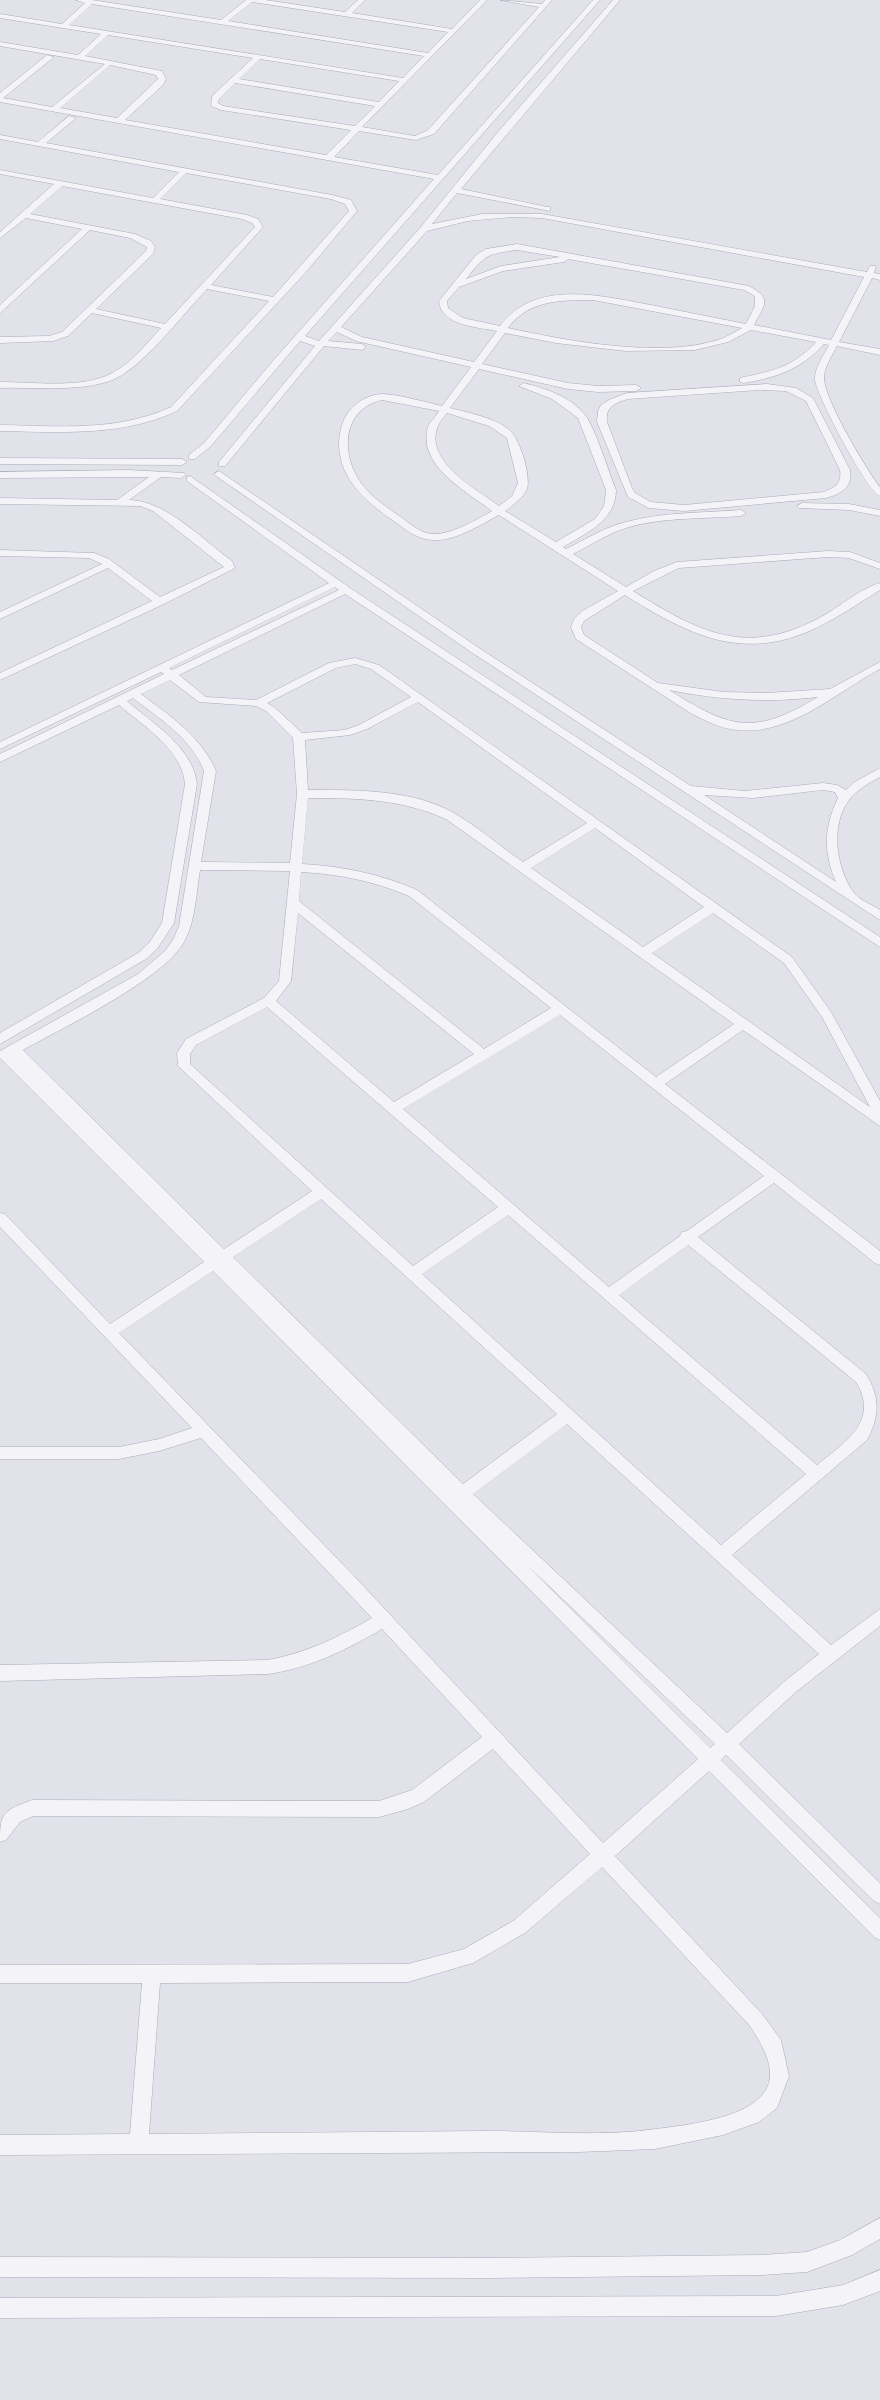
<svg xmlns="http://www.w3.org/2000/svg" width="880" height="2400" viewBox="0 0 880 2400" font-family="'Public Sans',sans-serif">
<style>
.lines{fill:none;stroke-linecap:round;stroke-linejoin:round}
.street-casing{stroke:#aaabb7;stroke-width:1}
.street{fill:#f4f4f8;fill-rule:evenodd}
</style>
<rect width="100%" height="100%" fill="#e1e2ea"/>
<g class="lines">
<g class="street-casing">
<path id="street" d="M 76,0 L 92,0 L 221,20 L 246,0 L 265,0 L 345,12 L 358,0 L 365,0 L 352,13 L 452,29 L 480,0 L 487,0 L 362,127 L 415,136 L 428,130 L 539,7 L 500,0 L 542,4 L 545,0 L 552,0 L 434,134 L 416,140 L 359,131 L 334,157 L 438,175 L 593,0 L 600,0 L 305,336 L 319,341 L 420,228 L 498,132 L 613,0 L 620,0 L 461,189 L 547,207 L 550,207 L 550,211 L 457,193 L 432,224 L 482,214 L 542,214 L 867,272 L 870,266 L 876,266 L 874,273 L 880,274 L 880,280 L 872,278 L 839,342 L 880,349 L 880,355 L 837,346 C 832,356 824,367 824,378 C 824,399 866,469 880,487 L 880,496 C 867,492 817,396 815,380 C 814,368 824,355 829,345 L 824,344 C 802,369 776,378 743,383 L 740,382 L 740,378 C 772,371 792,368 816,342 L 751,330 L 728,342 L 695,350 L 626,351 L 556,343 L 505,333 L 482,364 L 568,383 L 598,386 L 636,385 L 641,388 L 636,391 L 598,392 L 568,389 L 479,369 L 450,408 C 469,413 493,417 508,429 C 520,437 531,476 527,489 C 523,498 513,505 505,511 L 556,542 L 595,519 L 604,506 L 606,490 L 578,418 L 552,399 L 519,386 L 524,383 C 546,389 570,396 585,415 C 595,427 609,473 616,490 C 616,521 586,533 563,547 L 566,549 C 586,539 605,527 626,522 C 662,512 703,513 741,510 L 746,513 L 741,516 C 705,519 664,517 629,527 C 609,533 592,544 573,554 L 626,587 L 654,571 L 677,562 L 828,551 L 850,552 L 880,563 L 880,569 L 849,558 L 828,557 L 679,568 L 633,591 C 699,632 746,658 821,617 C 838,608 861,588 880,583 L 880,590 C 856,605 833,621 807,632 C 737,661 684,632 625,595 L 584,621 L 581,627 L 584,635 L 658,683 L 724,692 L 766,693 L 830,689 L 880,662 L 880,669 C 835,693 790,736 736,730 C 720,728 706,721 692,714 L 576,639 L 571,627 L 574,619 L 582,611 L 618,591 L 499,515 C 480,525 454,542 432,540 C 417,539 406,530 395,522 C 368,503 340,481 339,445 C 339,433 342,420 350,410 C 358,401 370,394 383,394 C 402,395 424,402 442,406 L 471,367 L 356,341 L 337,332 L 328,341 L 362,344 L 366,347 L 362,350 L 324,346 L 225,466 L 219,466 L 219,462 L 315,346 L 300,341 L 211,446 L 195,459 L 189,459 L 189,455 L 205,442 L 272,362 L 434,179 L 0,102 L 0,93 L 47,55 L 54,57 L 3,98 L 52,107 L 105,64 L 0,46 L 0,42 L 78,55 L 101,34 L 0,18 L 0,14 L 62,24 L 85,3 ZM 252,2 L 448,32 L 428,53 L 228,21 ZM 92,4 L 424,56 L 403,78 L 69,25 ZM 108,35 L 253,58 L 212,96 L 211,106 L 221,110 L 351,130 L 326,155 L 125,120 L 163,85 L 166,79 L 162,71 L 85,56 ZM 260,59 L 399,81 L 379,102 L 239,79 ZM 110,65 L 156,75 L 158,79 L 117,118 L 60,108 ZM 235,83 L 375,106 L 355,126 L 223,106 L 218,103 L 219,99 ZM 512,217 L 542,218 L 864,277 L 831,340 L 754,325 C 764,305 773,299 749,286 L 517,244 L 486,249 L 476,255 L 439,301 C 441,326 478,327 497,331 L 474,362 L 362,337 L 341,327 L 427,231 L 468,221 ZM 517,250 L 560,257 L 501,266 L 466,279 C 485,255 486,254 517,250 ZM 568,259 L 744,290 L 755,296 L 755,306 L 746,324 C 716,318 686,312 656,306 C 606,297 536,277 500,326 L 463,318 L 448,308 L 447,301 L 459,287 L 503,271 L 564,262 ZM 593,300 L 742,328 C 735,332 728,336 721,339 C 663,359 567,341 508,328 C 528,300 561,300 593,300 ZM 382,400 L 439,411 C 436,416 430,422 428,427 C 417,466 466,491 492,511 C 476,520 451,535 432,534 C 420,533 411,524 402,518 C 387,507 372,498 361,483 C 340,454 342,409 382,400 ZM 447,413 L 489,426 L 507,438 L 518,483 L 512,496 L 499,506 C 476,489 423,461 438,426 C 440,421 444,417 447,413 ZM 669,690 C 718,700 768,703 818,697 C 753,736 731,729 669,690 Z
M 69,116 L 76,118 L 46,143 L 332,195 L 351,200 L 357,211 L 306,272 L 177,411 C 121,437 60,432 0,431 L 0,425 C 58,426 117,432 171,407 L 269,301 L 207,289 C 184,313 140,371 110,381 C 76,392 36,387 0,388 L 0,382 C 32,382 84,389 112,373 C 132,363 146,344 161,328 L 92,313 L 68,336 L 53,341 L 0,343 L 0,337 L 49,336 L 62,332 L 146,251 L 147,247 L 130,238 L 90,230 L 0,313 L 0,305 L 82,229 L 26,218 L 0,238 L 0,232 L 54,184 L 0,174 L 0,170 L 153,198 L 179,172 L 0,139 L 0,135 L 38,142 ZM 186,173 L 331,199 L 345,204 L 349,211 L 273,297 L 211,285 L 263,227 L 258,219 L 247,215 L 160,199 ZM 62,186 L 242,219 L 252,223 L 255,227 L 165,324 L 96,309 L 153,254 L 155,247 L 151,241 L 135,234 L 30,214 Z
M 767,384 L 796,388 L 813,398 L 850,470 C 853,487 841,494 826,498 L 684,511 L 649,508 L 628,497 L 597,422 L 598,411 L 601,405 L 609,400 L 627,393 ZM 760,390 L 786,391 L 806,401 L 840,470 C 842,483 836,487 824,492 L 684,505 L 651,502 L 635,493 L 632,488 L 607,422 C 605,407 615,403 628,399 Z
M 0,458 L 182,459 L 187,462 L 182,465 L 0,464 Z
M 128,470 L 184,473 L 186,475 L 181,478 L 161,477 L 129,500 C 165,500 203,540 232,561 L 235,568 L 164,604 L 0,680 L 0,673 L 152,601 L 108,568 L 0,619 L 0,612 L 102,564 L 89,558 L 0,556 L 0,550 L 94,553 L 109,559 L 160,597 L 224,567 L 153,511 L 140,506 L 0,504 L 0,498 L 117,500 L 149,477 L 0,478 L 0,472 Z
M 219,471 L 482,650 L 691,786 L 745,791 L 823,783 L 837,785 L 846,790 L 853,783 L 880,768 L 880,777 C 869,783 856,790 849,800 C 830,825 836,869 854,893 C 860,900 872,905 880,910 L 880,920 L 474,654 L 216,476 L 214,474 ZM 823,790 L 835,792 L 838,798 C 824,827 823,852 836,882 L 704,795 L 753,798 Z
M 190,476 L 350,588 L 880,937 L 880,947 L 345,594 L 179,675 L 206,697 L 256,700 L 329,663 L 355,658 L 379,665 L 792,957 L 831,1012 L 880,1101 L 880,1126 L 743,1030 L 665,1084 L 880,1251 L 880,1265 L 875,1263 L 774,1183 L 698,1237 L 866,1374 C 880,1397 880,1416 867,1440 L 732,1555 L 831,1645 L 880,1609 L 880,1626 L 797,1691 L 739,1744 L 880,1883 L 880,1904 L 874,1901 L 726,1755 L 721,1760 L 880,1918 L 880,1940 L 874,1937 L 709,1771 L 615,1856 L 762,2014 L 781,2040 L 789,2076 L 777,2108 L 759,2122 L 723,2135 L 655,2149 L 578,2152 L 0,2155 L 0,2135 L 130,2134 L 142,1983 L 0,1983 L 0,1965 L 408,1964 L 464,1949 L 513,1921 L 590,1854 L 493,1749 L 424,1802 L 408,1809 L 379,1817 L 33,1816 L 20,1822 L 6,1840 L 0,1842 C 0,1811 4,1811 32,1800 L 379,1801 L 412,1790 L 482,1737 L 382,1629 C 346,1650 310,1668 268,1674 L 0,1681 L 0,1665 L 268,1660 C 306,1653 339,1637 372,1618 L 201,1438 L 159,1451 L 119,1459 L 0,1459 L 0,1447 L 119,1447 L 159,1439 L 192,1428 L 0,1227 L 0,1213 L 5,1214 L 110,1324 L 204,1262 L 0,1058 L 0,1051 L 138,974 L 165,951 L 173,940 L 179,926 L 204,771 C 191,738 160,719 133,698 L 127,701 C 153,724 193,747 197,784 L 174,923 L 157,949 L 146,959 L 0,1044 L 0,1033 L 138,953 L 149,943 L 162,923 L 185,784 C 182,749 143,726 119,705 L 0,762 L 0,754 L 164,674 L 161,672 L 0,749 L 0,742 L 329,583 L 187,481 L 187,477 ZM 335,587 L 339,590 L 172,670 L 169,668 ZM 355,664 L 371,669 L 411,697 L 359,725 L 345,730 L 302,733 L 274,707 L 267,703 L 336,668 ZM 170,680 L 199,702 L 256,706 L 266,711 L 293,738 L 297,794 L 290,863 L 201,862 L 216,771 C 201,736 170,716 141,694 ZM 418,702 L 587,823 L 523,862 C 500,846 478,827 454,813 C 411,789 356,790 308,790 L 305,740 L 350,735 L 367,729 ZM 308,798 C 357,798 401,799 446,819 L 734,1024 L 656,1077 L 417,890 C 380,874 342,866 302,864 ZM 595,828 L 704,907 L 643,947 L 531,868 ZM 200,870 L 290,871 L 279,981 L 264,998 L 186,1039 L 177,1053 L 178,1066 L 312,1191 L 224,1249 L 23,1050 C 62,1028 167,978 185,940 C 196,919 196,893 200,870 ZM 301,872 C 339,874 374,881 409,896 L 551,1008 L 484,1049 L 299,901 ZM 298,913 L 474,1054 L 394,1102 L 276,1001 L 291,981 ZM 713,913 L 784,963 L 822,1017 L 870,1107 L 652,953 ZM 267,1007 L 498,1207 L 413,1266 L 190,1064 L 190,1054 L 196,1045 ZM 560,1015 L 764,1176 L 687,1231 L 682,1232 L 680,1236 L 609,1287 L 403,1109 ZM 321,1199 L 557,1414 L 463,1484 L 233,1257 ZM 508,1215 L 806,1474 L 721,1545 L 422,1274 ZM 688,1245 L 856,1382 C 880,1421 845,1442 817,1465 L 619,1295 ZM 213,1271 L 698,1759 L 603,1843 L 354,1576 L 119,1333 ZM 567,1424 L 819,1654 L 785,1681 L 727,1733 L 473,1494 ZM 526,1564 L 715,1744 L 710,1748 ZM 602,1867 L 750,2026 C 762,2045 781,2074 762,2095 C 742,2119 686,2125 656,2129 C 603,2137 540,2131 486,2131 C 374,2132 261,2133 149,2134 L 160,1983 L 408,1982 L 473,1963 L 525,1933 Z
M 802,503 L 849,504 L 880,510 L 880,516 L 849,510 L 799,508 L 797,506 Z
M 880,2218 L 880,2239 L 852,2255 L 807,2272 L 762,2275 L 489,2278 L 0,2277 L 0,2257 L 489,2258 L 762,2255 L 807,2252 L 840,2240 Z
M 880,2270 L 880,2291 L 875,2293 L 843,2305 L 776,2316 L 0,2318 L 0,2298 L 776,2296 L 843,2285 Z"/>
</g>
<use href="#street" class="street"/>
</g>
</svg>
